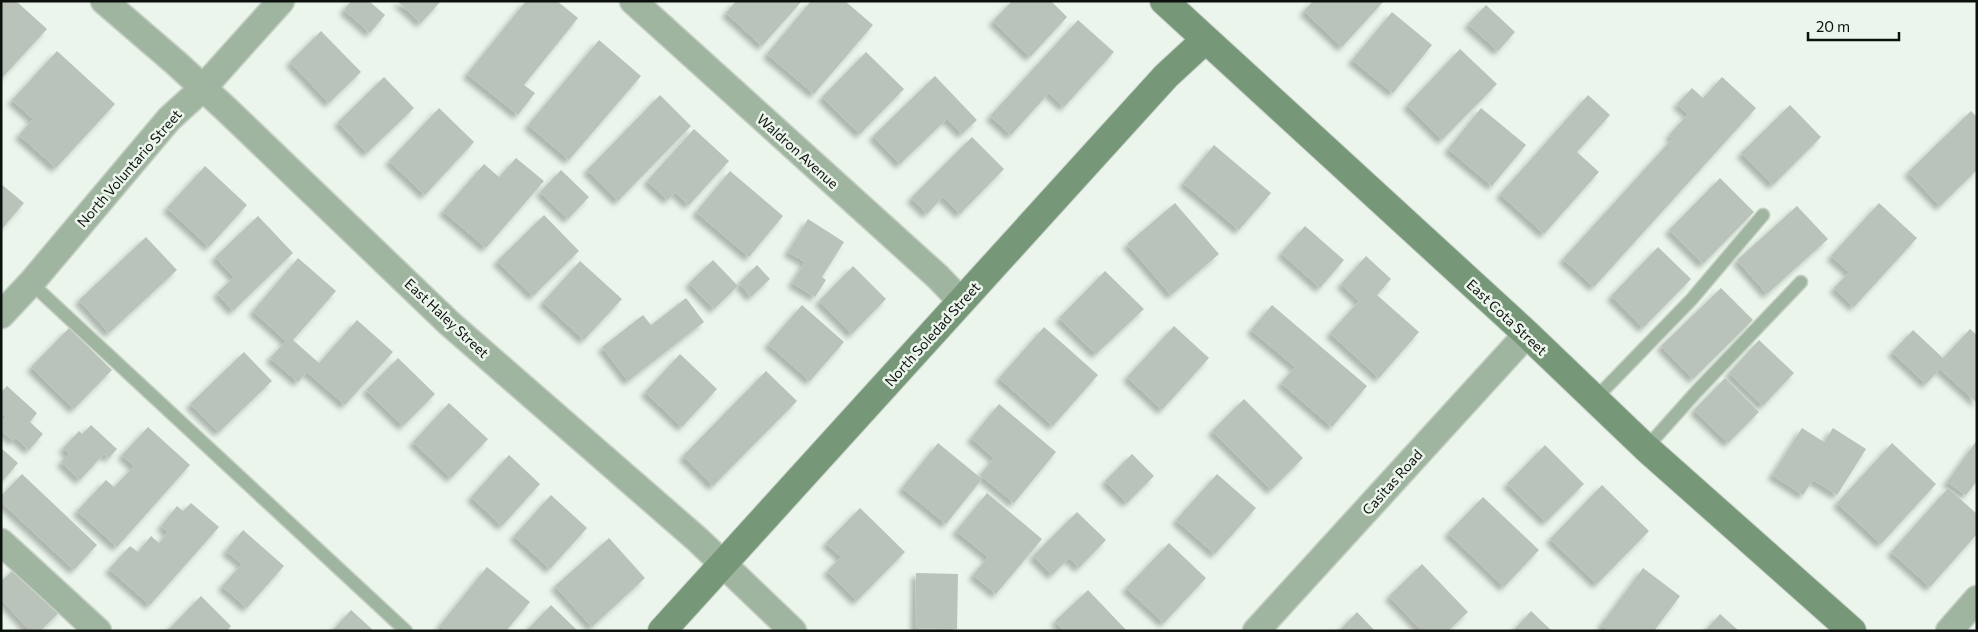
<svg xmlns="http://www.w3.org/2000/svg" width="1978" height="632" viewBox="0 0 1978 632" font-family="Commissioner,sans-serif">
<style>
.building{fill:#b9c3ba;filter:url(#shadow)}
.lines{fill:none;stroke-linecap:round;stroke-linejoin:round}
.lane-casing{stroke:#c7d1c8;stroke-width:15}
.street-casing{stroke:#c7d1c8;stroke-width:29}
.secondary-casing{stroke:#c7d1c8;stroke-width:30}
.lane{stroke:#a0b5a0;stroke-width:12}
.street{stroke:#a0b5a0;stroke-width:26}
.secondary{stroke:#779779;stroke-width:28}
.labels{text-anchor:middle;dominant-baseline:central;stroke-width:5;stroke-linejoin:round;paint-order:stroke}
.street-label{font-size:14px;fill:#0d110e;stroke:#ebf5eb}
</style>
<defs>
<filter id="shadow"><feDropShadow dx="-4.5" dy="4.5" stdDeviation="2.5" flood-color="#0004"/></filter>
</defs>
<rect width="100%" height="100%" fill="#ebf5eb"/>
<path class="building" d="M 1,1 L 16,1 L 47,29 L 1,79 Z
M 351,1 L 369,1 L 385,15 L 370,33 L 344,10 Z
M 397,1 L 441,1 L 421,23 Z
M 526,1 L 557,1 L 578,18 L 524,85 L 535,93 L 518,115 L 467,74 Z
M 736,1 L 802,1 L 762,46 L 726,13 Z
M 811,1 L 845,1 L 873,25 L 814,94 L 767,54 Z
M 1012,1 L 1051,1 L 1067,17 L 1030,57 L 993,21 Z
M 1313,1 L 1384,1 L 1342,47 L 1304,11 Z
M 1486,5 L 1515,32 L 1498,51 L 1468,24 Z
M 1392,12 L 1432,45 L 1393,93 L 1352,60 Z
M 1078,20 L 1114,52 L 1064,107 L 1049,93 L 1011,135 L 990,116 Z
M 321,31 L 361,72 L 329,103 L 290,62 Z
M 599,40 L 641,76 L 569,160 L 528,125 Z
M 1460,49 L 1497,84 L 1442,140 L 1407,105 Z
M 57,51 L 115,104 L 56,168 L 19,135 L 33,119 L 12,100 Z
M 866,52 L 904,89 L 860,134 L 822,97 Z
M 935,76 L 977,120 L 962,134 L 947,119 L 900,164 L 873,136 Z
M 384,77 L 414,108 L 367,153 L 338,122 Z
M 1722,77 L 1756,108 L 1594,287 L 1563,259 L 1673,138 L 1669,135 L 1688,114 L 1677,104 L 1692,88 L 1703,98 Z
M 660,95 L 691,126 L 618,201 L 587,170 Z
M 1588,95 L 1610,115 L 1577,152 L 1599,172 L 1544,234 L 1500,194 Z
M 1790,105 L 1821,137 L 1773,185 L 1741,153 Z
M 439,108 L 474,142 L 425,195 L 389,161 Z
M 1481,108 L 1526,145 L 1492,186 L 1448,149 Z
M 1971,111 L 1977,117 L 1977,170 L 1940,206 L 1908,172 Z
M 694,129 L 729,161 L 689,205 L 675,192 L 668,200 L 647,181 Z
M 972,137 L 1004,169 L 960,214 L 943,197 L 927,214 L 911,198 Z
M 1214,145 L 1271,193 L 1239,230 L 1183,183 Z
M 516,158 L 544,181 L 486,248 L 443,211 L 484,164 L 499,177 Z
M 205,166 L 247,205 L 209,247 L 167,208 Z
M 561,170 L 589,197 L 568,219 L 540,192 Z
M 730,171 L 783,216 L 749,257 L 696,212 Z
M 1720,178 L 1754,212 L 1703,264 L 1669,230 Z
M 1,184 L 24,203 L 1,230 Z
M 1175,203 L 1219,254 L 1171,295 L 1127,244 Z
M 1879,203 L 1917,238 L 1854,307 L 1834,288 L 1849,272 L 1831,256 Z
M 1797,206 L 1828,239 L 1767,294 L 1737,260 Z
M 544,215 L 579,251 L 533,296 L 497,261 Z
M 258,216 L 293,253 L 233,311 L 217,293 L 234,277 L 215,257 Z
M 808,219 L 844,242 L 822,277 L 826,280 L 815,297 L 792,283 L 805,262 L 788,252 Z
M 1305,226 L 1344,260 L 1320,288 L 1281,253 Z
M 146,237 L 177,270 L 109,333 L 79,300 Z
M 1658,247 L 1691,279 L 1643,328 L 1611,296 Z
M 1366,256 L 1391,279 L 1377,295 L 1419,332 L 1379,378 L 1330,333 L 1359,301 L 1341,284 Z
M 298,258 L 336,291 L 293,340 L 319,363 L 357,320 L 393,352 L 345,405 L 307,372 L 298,382 L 270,358 L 286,341 L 253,311 Z
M 713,260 L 738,286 L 714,309 L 689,283 Z
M 580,261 L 622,299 L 584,340 L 543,302 Z
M 757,265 L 770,279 L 751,297 L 739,283 Z
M 853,266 L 886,299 L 852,334 L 819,301 Z
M 1105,271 L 1144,309 L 1096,354 L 1059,318 Z
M 1721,288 L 1753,320 L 1693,379 L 1661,346 Z
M 686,298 L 704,322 L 628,381 L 602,347 L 643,315 L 651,325 Z
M 802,305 L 844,342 L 810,381 L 768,344 Z
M 1272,305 L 1367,386 L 1332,427 L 1281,383 L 1295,367 L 1251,330 Z
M 1174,326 L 1209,358 L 1162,410 L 1127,377 Z
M 1044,327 L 1098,375 L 1053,426 L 999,378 Z
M 69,328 L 112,370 L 74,409 L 31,367 Z
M 1970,329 L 1977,335 L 1977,403 L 1940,369 L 1926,384 L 1892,352 L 1913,330 L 1943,358 Z
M 1759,340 L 1794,373 L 1763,406 L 1729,373 Z
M 244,352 L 272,381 L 219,432 L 190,404 Z
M 680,354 L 717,389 L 682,427 L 645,392 Z
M 398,358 L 435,394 L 403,426 L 366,390 Z
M 766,371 L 797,401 L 713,486 L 683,456 Z
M 1725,378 L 1759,412 L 1728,443 L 1694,410 Z
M 7,386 L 37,413 L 30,422 L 43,434 L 29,450 L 16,438 L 13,441 L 1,430 L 1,422 L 6,417 L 1,412 L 1,392 Z
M 1244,399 L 1303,458 L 1271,490 L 1212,431 Z
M 449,403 L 488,439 L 451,478 L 413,442 Z
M 999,404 L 1056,452 L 1014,503 L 980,475 L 994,458 L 971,438 Z
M 91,425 L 117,449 L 109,458 L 104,454 L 80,480 L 61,462 L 69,454 L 63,448 L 79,431 L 82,434 Z
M 148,427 L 190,465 L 117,547 L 77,511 L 106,480 L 114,487 L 134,466 L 122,455 Z
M 1802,428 L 1824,442 L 1833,428 L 1866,449 L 1837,495 L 1813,480 L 1803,495 L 1772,475 Z
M 1977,440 L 1977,481 L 1966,495 L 1947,482 Z
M 938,443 L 982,479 L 946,524 L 902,488 Z
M 1892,443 L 1936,484 L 1881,544 L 1837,503 Z
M 1545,445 L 1584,484 L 1546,522 L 1507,484 Z
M 1,448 L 18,463 L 1,483 Z
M 1132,454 L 1154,476 L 1127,503 L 1105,481 Z
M 509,455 L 540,484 L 502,526 L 471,497 Z
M 22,474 L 97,545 L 74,570 L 1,502 L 1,496 Z
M 1217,474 L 1256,508 L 1215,554 L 1176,520 Z
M 1602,485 L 1649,531 L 1597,584 L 1550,539 Z
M 1948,488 L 1977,514 L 1977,534 L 1930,587 L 1891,552 Z
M 987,493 L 1042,539 L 996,594 L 973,575 L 988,557 L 956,531 Z
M 551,495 L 587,528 L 550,569 L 514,536 Z
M 1483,497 L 1539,550 L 1504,587 L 1448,533 Z
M 191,503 L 219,527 L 150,605 L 109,569 L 130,546 L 138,552 L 151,536 L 159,543 L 168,532 L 161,526 L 177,506 L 183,511 Z
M 860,508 L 905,552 L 857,601 L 827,571 L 841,557 L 826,543 Z
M 1077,512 L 1106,540 L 1079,568 L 1069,558 L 1052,575 L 1033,556 Z
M 243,530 L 284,566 L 247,608 L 222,586 L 242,564 L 226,551 Z
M 609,538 L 645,578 L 592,627 L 555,586 Z
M 1169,543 L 1206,578 L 1164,623 L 1126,588 Z
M 20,564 L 62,610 L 40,631 L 30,631 L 1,599 L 1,581 Z
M 1422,564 L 1468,612 L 1448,631 L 1422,631 L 1389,596 Z
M 487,567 L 530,602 L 506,631 L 447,631 L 440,625 Z
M 1643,568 L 1680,596 L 1654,631 L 1609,631 L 1601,625 Z
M 916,573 L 958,574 L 957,629 L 915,628 Z
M 1088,590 L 1127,631 L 1064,631 L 1055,621 Z
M 201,596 L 231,626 L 227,631 L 167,631 Z
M 551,605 L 578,631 L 526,631 Z
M 351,610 L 374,631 L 332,631 Z
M 1531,611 L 1552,631 L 1513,631 Z
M 1357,612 L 1375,631 L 1339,631 Z
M 1720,614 L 1739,631 L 1705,631 Z"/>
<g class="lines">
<g class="lane-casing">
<path id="lane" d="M 31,283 L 406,631
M 1595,399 L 1691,300 L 1763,215
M 1646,448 L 1697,391 L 1801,282"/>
</g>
<g class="street-casing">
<path id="street" d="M 104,1 L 176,63 L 227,110 L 449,323 L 698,540 L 793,631
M 633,1 L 938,277 L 961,301
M 1,315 L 31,283 L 169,119 L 203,88 L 281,1
M 1,542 L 98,631
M 1256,631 L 1527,334
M 1949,631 L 1977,599"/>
</g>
<g class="secondary-casing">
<path id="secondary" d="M 1164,1 L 1527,334 L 1646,448 L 1852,631
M 662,631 L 1166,76 L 1205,40"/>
</g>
<use href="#lane" class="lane"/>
<use href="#street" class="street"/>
<use href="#secondary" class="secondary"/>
</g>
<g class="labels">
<g class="street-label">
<text transform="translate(798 151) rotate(42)">Waldron Avenue</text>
<text transform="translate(129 168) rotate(-49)">North Voluntario Street</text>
<text transform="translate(1507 317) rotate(43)">East Cota Street</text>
<text transform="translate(447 318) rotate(43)">East Haley Street</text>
<text transform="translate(932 334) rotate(-48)">North Soledad Street</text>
<text transform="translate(1392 482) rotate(-48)">Casitas Road</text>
</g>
</g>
<rect width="1978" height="632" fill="none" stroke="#0d110e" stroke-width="5"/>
<path d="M1808 32v8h91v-8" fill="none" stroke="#0d110e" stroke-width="2.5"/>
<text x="1816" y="32" font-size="15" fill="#0d110e" stroke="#ebf5eb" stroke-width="4" paint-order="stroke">20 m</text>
</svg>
